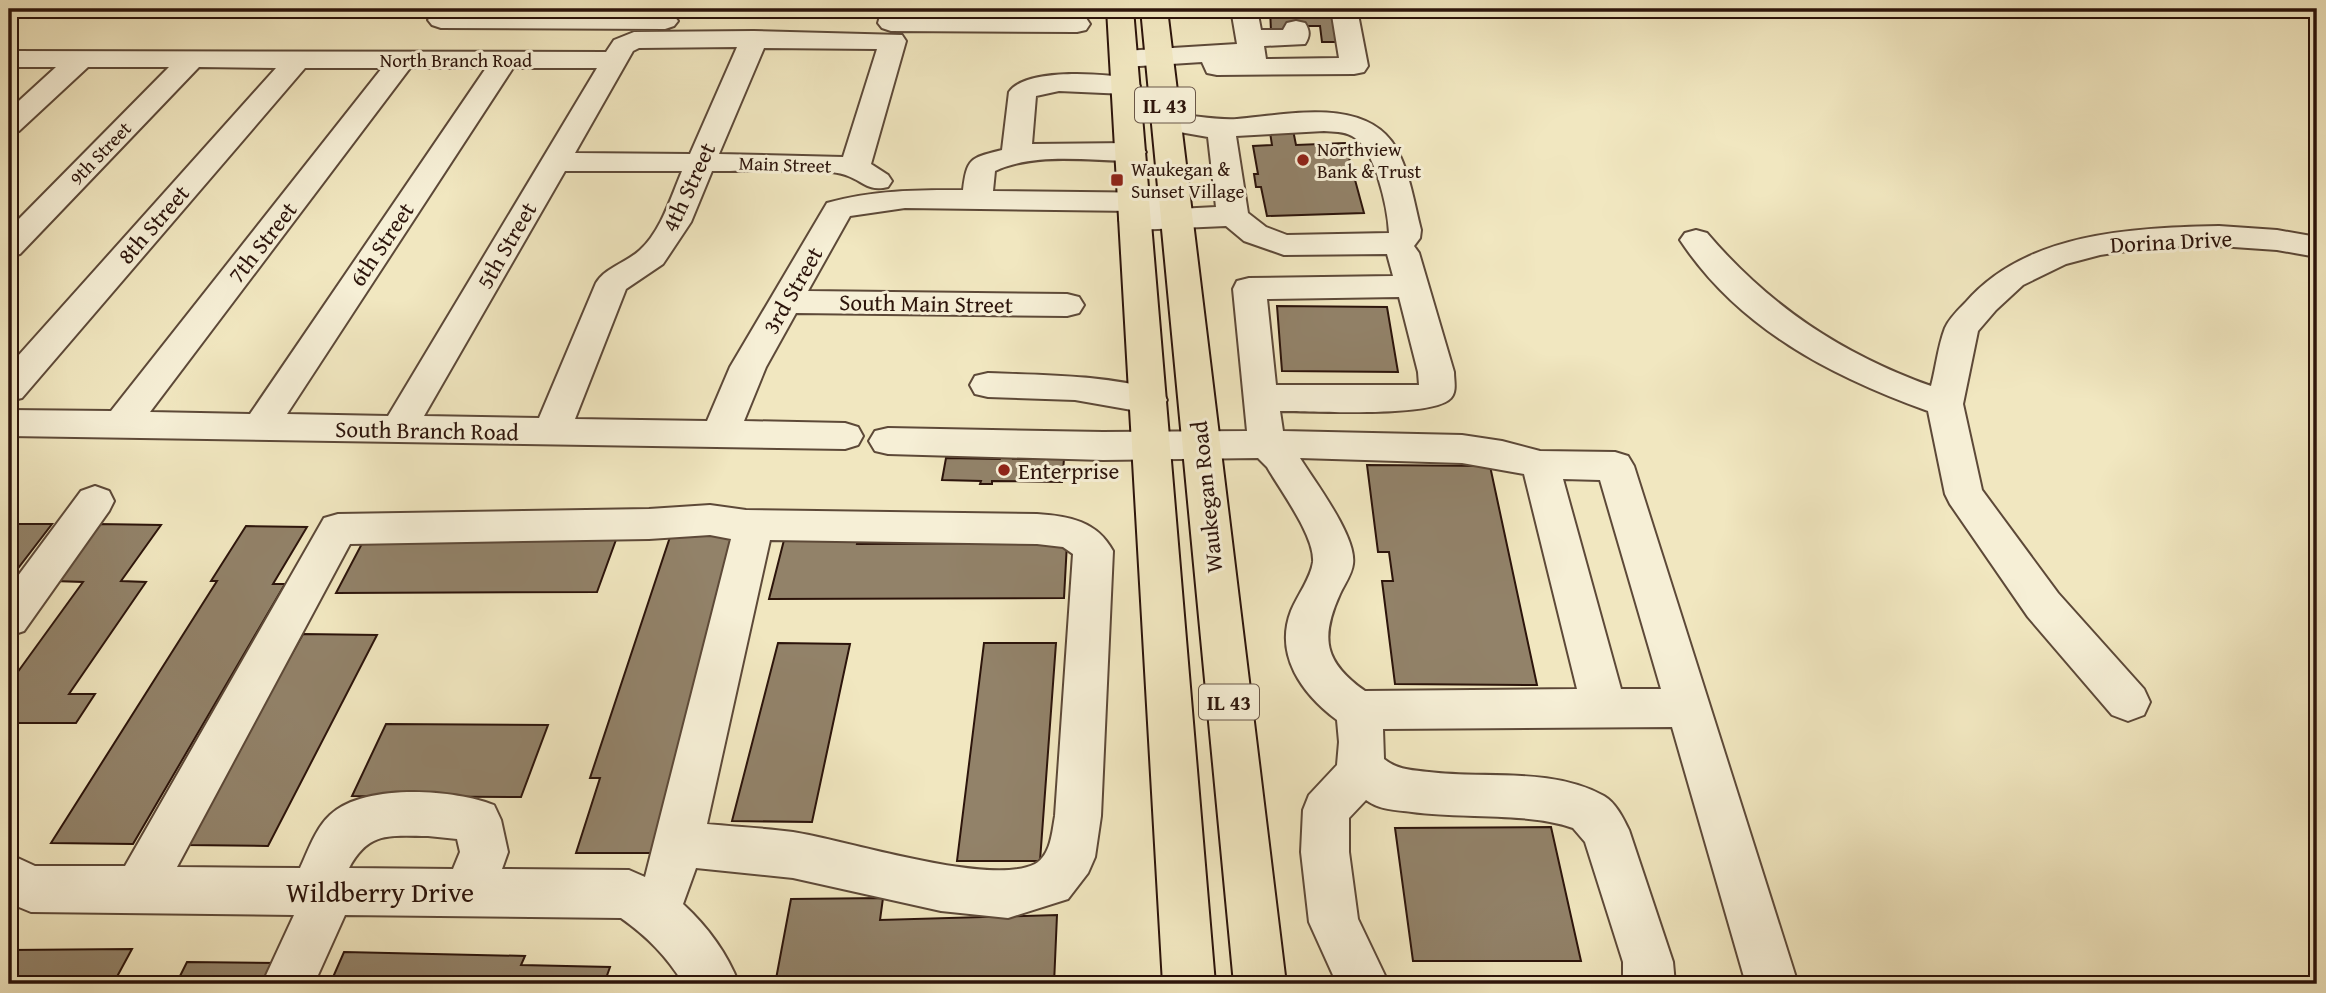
<svg xmlns="http://www.w3.org/2000/svg" width="2326" height="993" viewBox="0 0 2326 993" font-family="'Gentium Book Plus',serif">
<style>
.building{fill:#928269;stroke:#2c140b;stroke-width:2}
.lines{fill:none;stroke-linecap:round;stroke-linejoin:round}
.minor-casing{stroke:#5d4938;stroke-width:4}
.major-casing{stroke:#2c140b;stroke-width:4}
.minor{fill:#f6efd6;fill-rule:evenodd}
.major{fill:#f1e7c0;fill-rule:evenodd}
.poi-dot{fill:#8f2418;stroke:#f6efd6;stroke-width:2.5}
.labels{text-anchor:middle;dominant-baseline:central;stroke-width:6;stroke-linejoin:round;paint-order:stroke}
.far-street-label{font-size:19px;fill:#2c140b;stroke:#f6efd6}
.far-poi-label{font-size:19px;fill:#2c140b;stroke:#f6efd6;text-anchor:start}
.shield{fill:#f6efd6;stroke:#695648;stroke-width:2}
.shield-label{font-size:21px;font-weight:bold;fill:#2c140b}
.street-label{font-size:23px;fill:#2c140b;stroke:#f6efd6}
.poi-label{font-size:23px;fill:#2c140b;stroke:#f6efd6;text-anchor:start}
.near-street-label{font-size:28px;fill:#2c140b;stroke:#f6efd6}
</style>
<rect width="100%" height="100%" fill="#f1e7c0"/>
<filter id="stains"><feTurbulence type="fractalNoise" baseFrequency=".00286" numOctaves="4"/><feColorMatrix values="0 0 0 0 .2 0 0 0 0 .09 0 0 0 0 .02 0 0 0 .5 -.17"/></filter>
<radialGradient id="worn" r=".72"><stop offset=".6" stop-color="#630" stop-opacity="0"/><stop offset="1" stop-color="#630" stop-opacity=".3"/></radialGradient>
<path class="building" d="M 467,9 L 671,9 L 668,14 L 463,13 Z
M 1270,9 L 1314,9 L 1315,17 L 1338,17 L 1342,42 L 1322,42 L 1320,26 L 1286,26 L 1287,31 L 1271,31 Z
M 1292,125 L 1296,145 L 1345,143 L 1364,213 L 1267,216 L 1261,187 L 1256,187 L 1254,174 L 1258,174 L 1253,146 L 1272,145 L 1269,126 Z
M 1277,306 L 1387,307 L 1398,372 L 1282,371 Z
M 1001,454 L 1014,454 L 1013,459 L 1064,459 L 1062,482 L 992,481 L 992,484 L 980,484 L 981,481 L 942,480 L 946,458 L 1000,459 Z
M 1367,465 L 1490,466 L 1537,685 L 1395,684 L 1382,581 L 1393,581 L 1389,552 L 1378,552 Z
M 9,524 L 52,524 L 9,580 Z
M 98,524 L 161,525 L 121,581 L 146,582 L 69,694 L 95,694 L 76,723 L 9,723 L 9,708 L 16,697 L 9,697 L 9,684 L 83,582 L 55,581 Z
M 246,526 L 307,527 L 273,584 L 285,584 L 133,844 L 51,843 L 217,581 L 211,581 Z
M 672,531 L 743,531 L 651,853 L 576,853 L 600,778 L 590,778 Z
M 366,536 L 617,537 L 597,592 L 336,593 Z
M 784,540 L 858,540 L 857,544 L 1067,543 L 1064,598 L 769,599 Z
M 303,634 L 377,635 L 268,846 L 185,845 Z
M 778,643 L 850,644 L 812,822 L 732,821 Z
M 984,643 L 1056,643 L 1040,861 L 957,861 Z
M 386,724 L 548,725 L 521,797 L 352,796 Z
M 1551,827 L 1581,961 L 1413,961 L 1395,828 Z
M 883,898 L 880,920 L 1057,915 L 1054,984 L 865,984 L 866,978 L 776,979 L 791,899 Z
M 132,949 L 113,984 L 9,984 L 9,950 Z
M 344,952 L 525,956 L 521,965 L 610,967 L 604,984 L 330,984 Z
M 187,962 L 278,963 L 267,984 L 176,984 Z"/>
<g class="lines">
<g class="minor-casing">
<path id="minor" d="M 436,9 L 462,9 L 459,12 L 665,13 L 674,16 L 678,21 L 674,26 L 665,29 L 441,28 L 432,25 L 428,20 Z
M 882,9 L 908,9 L 906,15 L 1077,16 L 1086,18 L 1090,24 L 1086,30 L 1077,32 L 891,31 L 882,28 L 878,23 Z
M 1231,9 L 1257,9 L 1261,30 L 1283,30 L 1287,23 L 1296,21 L 1305,23 C 1310,31 1310,36 1305,44 L 1264,46 L 1266,59 L 1339,58 L 1331,9 L 1357,9 L 1368,66 L 1364,72 L 1354,74 L 1217,75 L 1207,73 L 1202,62 L 1124,67 L 1115,65 L 1111,59 L 1115,53 L 1124,51 L 1237,44 Z
M 754,31 L 902,35 L 906,41 L 871,164 L 888,175 L 892,181 L 888,187 C 869,192 864,182 848,176 C 825,166 741,172 712,171 L 691,222 L 663,264 L 626,289 L 575,419 L 707,421 L 730,367 L 827,203 C 872,190 917,190 963,190 C 967,158 970,158 1002,150 L 1009,92 C 1026,67 1109,73 1136,80 L 1140,86 L 1136,92 L 1126,94 L 1059,91 L 1036,96 L 1032,144 L 1131,143 L 1141,146 L 1146,152 L 1141,158 L 1131,161 C 1088,161 1036,152 995,171 L 993,191 L 1168,193 L 1179,195 L 1183,202 L 1178,209 L 1216,207 L 1208,137 L 1157,128 L 1153,122 L 1157,116 C 1176,111 1211,121 1237,119 C 1286,115 1366,96 1396,148 C 1410,173 1414,203 1421,230 L 1420,238 L 1414,246 L 1419,253 L 1454,372 C 1454,381 1457,391 1451,398 C 1434,418 1311,411 1280,411 L 1283,431 L 1462,435 L 1502,441 L 1540,451 L 1615,452 L 1628,456 L 1634,466 L 1798,984 L 1746,984 L 1672,727 L 1383,729 L 1384,759 C 1398,770 1411,770 1429,772 C 1485,779 1552,767 1604,796 C 1616,803 1623,818 1629,830 L 1673,962 L 1675,984 L 1623,984 L 1623,962 L 1585,842 L 1573,828 C 1529,812 1461,819 1412,812 C 1396,810 1379,810 1366,800 L 1349,818 L 1349,852 L 1358,919 L 1389,984 L 1337,984 L 1309,922 L 1301,852 L 1303,810 L 1309,795 L 1337,765 L 1339,742 L 1337,720 C 1302,694 1274,655 1291,611 C 1297,596 1311,578 1313,562 C 1315,536 1280,490 1267,467 L 1258,458 L 1103,460 L 888,454 L 875,451 L 869,441 L 875,431 L 888,428 L 1103,432 L 1247,431 L 1233,289 L 1237,281 L 1249,278 L 1393,276 L 1387,254 L 1284,255 L 1244,241 L 1226,226 L 1135,230 L 1124,227 L 1119,220 L 1124,213 L 1134,211 L 905,208 L 850,216 L 808,291 L 1067,294 L 1079,297 L 1084,305 L 1079,313 L 1067,316 L 796,313 L 766,367 L 744,421 L 845,423 L 858,427 L 863,436 L 858,445 L 845,449 L 9,436 L 9,410 L 111,411 L 382,68 L 305,68 L 22,398 L 9,401 L 9,366 L 276,68 L 199,67 L 20,254 L 9,257 L 9,229 L 169,67 L 88,67 L 19,131 L 9,134 L 9,110 L 56,67 L 9,67 L 9,51 L 606,52 L 614,40 L 634,32 ZM 737,47 L 690,154 L 575,153 L 633,51 L 639,48 ZM 764,48 L 877,49 L 843,157 L 719,154 ZM 410,68 L 486,68 L 250,414 L 150,412 ZM 513,68 L 597,68 L 388,416 L 287,414 ZM 1324,131 C 1333,132 1344,131 1352,136 C 1375,147 1388,209 1389,233 L 1287,235 L 1266,227 L 1248,213 L 1236,136 ZM 565,171 L 682,171 C 671,197 661,231 640,250 C 626,263 606,267 596,283 L 539,418 L 424,416 ZM 1399,297 L 1418,372 L 1419,385 L 1276,385 L 1267,299 ZM 1300,458 L 1462,463 L 1524,474 L 1577,689 L 1365,691 C 1324,662 1320,638 1340,594 C 1344,585 1352,574 1353,564 C 1357,537 1315,482 1300,458 ZM 1563,479 L 1600,480 L 1661,689 L 1621,689 Z
M 2219,226 L 2277,230 L 2317,237 L 2317,257 L 2277,250 L 2219,246 L 2153,247 L 2100,255 L 2066,264 L 2023,285 L 1996,310 L 1978,331 L 1963,404 L 1982,490 L 2058,593 L 2144,689 L 2150,702 L 2144,715 L 2128,721 L 2112,715 L 2028,617 L 1950,504 L 1945,494 L 1928,411 C 1831,376 1739,329 1680,240 L 1685,233 L 1696,230 L 1707,233 C 1769,306 1842,354 1931,386 C 1936,367 1938,346 1945,328 C 1949,319 1958,310 1965,303 C 2026,232 2132,228 2219,226 Z
M 988,373 C 1046,375 1106,375 1162,391 L 1167,400 L 1162,409 L 1149,413 L 1075,400 L 988,397 L 975,394 L 970,385 L 975,376 Z
M 95,486 L 109,491 L 114,501 L 109,511 L 24,631 L 9,636 L 9,588 L 81,491 Z
M 710,505 L 746,510 L 1037,514 C 1069,516 1097,521 1113,551 L 1101,816 L 1095,857 L 1088,873 L 1068,899 L 1008,918 L 941,911 L 793,878 L 696,868 L 683,904 C 707,926 727,953 739,984 L 684,984 C 666,956 648,937 621,918 L 345,915 L 314,984 L 262,984 L 294,915 L 31,912 L 9,903 L 9,854 L 35,866 L 125,866 L 324,518 L 338,514 L 649,509 ZM 710,535 L 731,539 L 645,877 L 629,870 L 502,869 L 508,852 L 501,820 L 494,805 C 453,789 364,783 330,815 C 315,829 308,851 300,868 L 177,867 L 350,544 L 649,539 ZM 770,540 L 1037,544 L 1063,547 L 1073,554 L 1055,816 C 1052,832 1051,855 1035,864 C 990,887 846,840 793,832 C 764,828 735,827 707,824 ZM 428,836 L 457,839 L 460,852 L 453,869 L 349,868 C 369,831 389,836 428,836 Z"/>
</g>
<g class="major-casing">
<path id="major" d="M 1107,9 L 1133,9 L 1215,984 L 1163,984 Z
M 1141,9 L 1167,9 L 1286,984 L 1234,984 Z"/>
</g>
<use href="#minor" class="minor"/>
<use href="#major" class="major"/>
</g>
<g class="poi-dot">
<circle cx="1303" cy="160" r="7"/>
<rect x="1110" y="173" width="14" height="14" rx="3.5"/>
<circle cx="1004" cy="470" r="7"/>
</g>
<g class="labels">
<g class="far-street-label">
<text x="456" y="60">North Branch Road</text>
<text transform="translate(100 153) rotate(-46)">9th Street</text>
<text transform="translate(785 164) rotate(2)">Main Street</text>
</g>
<g class="far-poi-label">
<text x="1317" y="149">Northview<tspan x="1317" dy="22">Bank &amp; Trust</tspan></text>
<text x="1131" y="169">Waukegan &amp;<tspan x="1131" dy="22">Sunset Village</tspan></text>
</g>
<g class="shield">
<rect x="1135" y="87.5" width="60" height="35" rx="5"/>
<rect x="1199" y="684.5" width="60" height="35" rx="5"/>
</g>
<g class="shield-label">
<text x="1165" y="105">IL 43</text>
<text x="1229" y="702">IL 43</text>
</g>
<g class="street-label">
<text transform="translate(688 187) rotate(-65)">4th Street</text>
<text transform="translate(153 224) rotate(-49)">8th Street</text>
<text transform="translate(2171 241) rotate(-3)">Dorina Drive</text>
<text transform="translate(262 242) rotate(-52)">7th Street</text>
<text transform="translate(381 244) rotate(-56)">6th Street</text>
<text transform="translate(506 245) rotate(-60)">5th Street</text>
<text transform="translate(792 290) rotate(-60)">3rd Street</text>
<text transform="translate(926 303) rotate(1)">South Main Street</text>
<text transform="translate(427 430) rotate(1)">South Branch Road</text>
<text transform="translate(1206 497) rotate(-96)">Waukegan Road</text>
</g>
<g class="poi-label">
<text x="1018" y="470">Enterprise</text>
</g>
<g class="near-street-label">
<text x="380" y="891">Wildberry Drive</text>
</g>
</g>
<rect width="2326" height="993" fill="none" stroke="#f1e7c0" stroke-width="35"/>
<rect x="10" y="10" width="2305" height="972" fill="none" stroke="#2c140b" stroke-width="3.5"/>
<rect x="18" y="18" width="2291" height="958" fill="none" stroke="#2c140b" stroke-width="2"/>
<rect width="100%" height="100%" filter="url(#stains)"/>
<rect width="100%" height="100%" fill="url(#worn)"/>
</svg>
